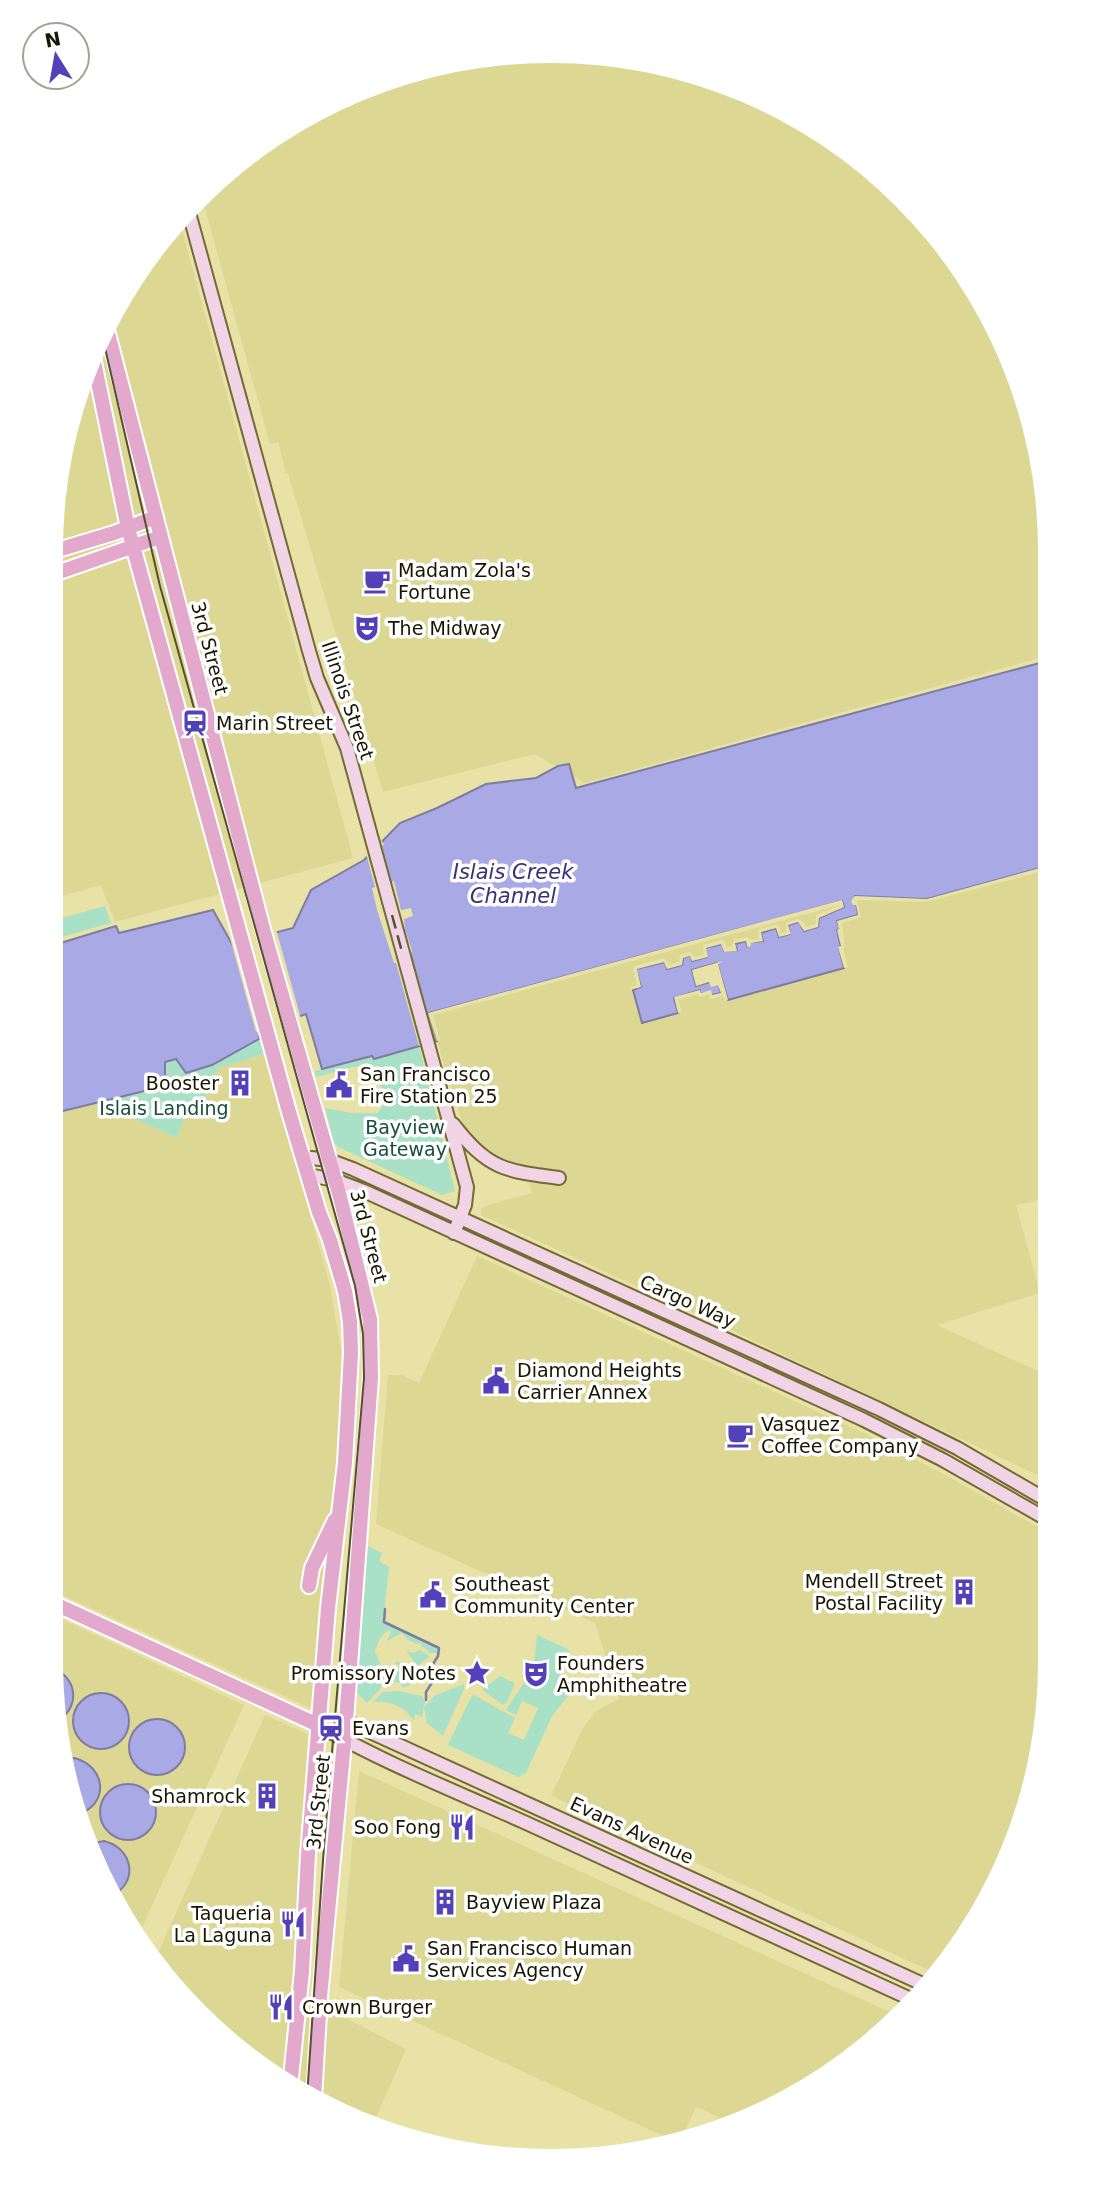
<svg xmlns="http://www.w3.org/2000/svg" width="1101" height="2212" viewBox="0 0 1101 2212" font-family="'DejaVu Sans',sans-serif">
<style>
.built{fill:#ddd794}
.green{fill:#a9e1c6}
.water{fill:#a9a9e5;stroke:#7e7da1;stroke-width:2}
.pier{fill:#e8e2a6}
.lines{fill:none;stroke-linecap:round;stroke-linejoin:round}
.stream{stroke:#7e7da1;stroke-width:2.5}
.secondary-casing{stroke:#726c34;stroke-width:16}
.primary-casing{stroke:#fff;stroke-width:18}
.secondary{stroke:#f1d4e6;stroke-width:12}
.primary{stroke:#e3a9cd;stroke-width:14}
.tram{stroke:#534f2f;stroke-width:2}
.rail{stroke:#534f2f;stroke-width:2.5;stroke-dasharray:14 7;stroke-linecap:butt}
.labels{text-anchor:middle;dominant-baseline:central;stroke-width:7;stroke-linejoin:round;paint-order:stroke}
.poi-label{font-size:19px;fill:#181601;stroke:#fff;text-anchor:start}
.street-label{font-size:19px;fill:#181601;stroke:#fff}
.park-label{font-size:19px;fill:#164e39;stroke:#fff}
.water-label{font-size:21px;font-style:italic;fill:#383177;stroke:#fff}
</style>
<rect width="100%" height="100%" fill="#e8e2a6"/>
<path class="built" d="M 551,51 L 648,60 L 742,89 L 855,154 L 947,246 L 1012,359 L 1046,485 L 1047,656 L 585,783 L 535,754 L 383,792 L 288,473 L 286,473 L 278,442 L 270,444 L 201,194 L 273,135 L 360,89 L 453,60 Z
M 179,219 L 353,858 L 115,922 L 101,885 L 51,899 L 51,550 L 60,453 L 89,359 L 135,273 Z
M 1047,866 L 1049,1198 L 1016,1205 L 1040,1293 L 937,1325 L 1049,1376 L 1050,1481 L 693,1312 L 481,1215 L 481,1210 L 485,1206 L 532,1193 L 525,1169 L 486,1153 L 472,1140 L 464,1128 L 428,1013 L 855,896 L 927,899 Z
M 264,1054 L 329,1281 L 341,1349 L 340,1444 L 317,1711 L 51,1590 L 51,1116 L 105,1101 L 106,1106 L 177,1138 L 185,1114 L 199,1111 L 218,1068 Z
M 477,1256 L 862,1432 L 940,1472 L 1050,1534 L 1050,1662 L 1041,1759 L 1012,1853 L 966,1939 L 937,1974 L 551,1796 L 583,1728 L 596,1711 L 619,1699 L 595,1623 L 376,1524 L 388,1375 L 401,1375 L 419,1383 Z
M 51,1614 L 244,1705 L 138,1936 L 77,1823 L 51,1662 Z
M 265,1715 L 308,1734 L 302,1833 L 297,1993 L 406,2049 L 374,2122 L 300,2094 L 221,2037 L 153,1964 Z
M 359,1771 L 901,2017 L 772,2110 L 730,2122 L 696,2107 L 682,2137 L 672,2140 L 339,1987 Z"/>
<path class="green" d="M 105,906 L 111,923 L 51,940 L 51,921 Z
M 260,1039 L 264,1054 L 218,1068 L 199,1112 L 185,1115 L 177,1138 L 106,1106 L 105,1101 L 165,1086 L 165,1062 L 176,1059 L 212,1065 Z
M 419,1046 L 455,1191 L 442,1195 L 338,1147 L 334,1143 L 325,1108 L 352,1113 L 378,1113 L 385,1101 L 375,1067 L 365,1064 L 316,1077 L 315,1071 Z
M 368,1546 L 382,1553 L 379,1561 L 389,1567 L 383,1623 L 432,1645 L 438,1650 L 437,1653 L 430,1653 L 423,1647 L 421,1647 L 422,1643 L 417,1644 L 408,1640 L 402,1633 L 387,1641 L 391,1631 L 388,1630 L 380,1638 L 375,1651 L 384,1673 L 384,1681 L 380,1689 L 367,1703 L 356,1692 Z
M 537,1635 L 568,1649 L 575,1672 L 571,1671 L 569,1667 L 562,1669 L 563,1674 L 561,1675 L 564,1685 L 576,1682 L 575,1675 L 578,1686 L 575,1684 L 571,1686 L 573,1690 L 552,1716 L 526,1773 L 518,1777 L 448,1745 L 471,1697 L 474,1695 L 515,1718 L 508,1733 L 524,1740 L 538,1708 L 522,1701 L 516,1715 L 506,1710 L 528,1677 L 536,1684 L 545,1665 L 534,1662 Z
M 419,1650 L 430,1656 L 416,1667 C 414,1678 417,1684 402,1688 L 401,1683 L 393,1682 L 390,1687 L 386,1688 L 388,1673 L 400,1671 L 395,1662 L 413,1663 L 414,1661 L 406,1651 L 414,1653 Z
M 500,1676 L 515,1683 L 507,1702 L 503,1705 L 482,1690 Z
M 464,1684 L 464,1689 L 443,1736 L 427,1723 L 424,1707 L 434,1696 Z
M 398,1691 L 422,1696 L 425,1702 L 422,1717 L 415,1714 L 414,1721 C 406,1708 392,1700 373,1702 L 383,1692 Z"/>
<path class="water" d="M 1047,661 L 1047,866 L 927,899 L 855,896 L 858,915 L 837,921 L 840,929 L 837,930 L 841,947 L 839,948 L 844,968 L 728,1000 L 717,963 L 692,970 L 696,986 L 710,982 L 719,984 L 721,993 L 712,995 L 700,993 L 700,990 L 674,998 L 678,1013 L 642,1023 L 633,990 L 641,987 L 636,969 L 665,962 L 667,969 L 682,965 L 683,958 L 691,955 L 692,961 L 707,957 L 705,948 L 722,944 L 724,951 L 737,950 L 735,944 L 746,941 L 747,946 L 750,942 L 763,941 L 761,933 L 776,928 L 779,937 L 790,934 L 788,925 L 799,922 L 804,931 L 818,927 L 819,918 L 844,907 L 842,901 L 429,1013 L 437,1041 L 374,1059 L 372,1056 L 322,1069 L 306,1014 L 259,1031 L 259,1039 L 212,1065 L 186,1073 L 176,1059 L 165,1062 L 165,1086 L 51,1114 L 51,946 L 116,926 L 119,933 L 213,910 L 232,944 L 293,928 L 311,890 L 364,860 L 400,823 L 437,808 L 486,784 L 536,778 L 558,766 L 569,764 L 576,788 Z
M 52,1668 C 76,1676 81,1705 60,1719 Z
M73 1721a28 28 0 1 1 56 0a28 28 0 1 1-56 0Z
M129 1747a28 28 0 1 1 56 0a28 28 0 1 1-56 0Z
M 74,1758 C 107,1766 110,1806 76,1815 L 67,1759 Z
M100 1812a28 28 0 1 1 56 0a28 28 0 1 1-56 0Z
M 104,1841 C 130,1847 140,1878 115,1894 L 89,1844 Z"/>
<path class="pier" d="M 380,838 L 384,845 L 382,846 L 391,882 L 394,881 L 401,910 L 411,908 L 413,916 L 404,919 L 405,930 L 412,950 L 411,959 L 434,1042 L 419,1046 L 396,963 L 394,963 L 377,910 L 372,888 L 375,887 L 366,853 Z
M 1047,866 L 1047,870 L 927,902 L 857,900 L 861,917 L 842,923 L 845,946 L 843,950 L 848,967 L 844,968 L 838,947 L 841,946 L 837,930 L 839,929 L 837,921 L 858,915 L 856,905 L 853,905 L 851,901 L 855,896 L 927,899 Z
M 842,900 L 844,907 L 819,918 L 818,927 L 804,931 L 798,922 L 788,925 L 791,934 L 779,937 L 776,928 L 761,932 L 763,941 L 751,943 L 751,946 L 747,947 L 746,941 L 735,943 L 737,951 L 724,952 L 721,944 L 706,948 L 708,957 L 692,961 L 690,956 L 683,958 L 682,965 L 667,969 L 664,962 L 637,969 L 641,987 L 629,990 L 631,987 L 637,985 L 633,970 L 635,966 L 664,958 L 669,965 L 679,962 L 680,955 L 690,952 L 695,957 L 704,955 L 703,945 L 721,940 L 725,941 L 726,947 L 732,946 L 734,940 L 746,937 L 753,940 L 759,939 L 758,930 L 775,925 L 779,926 L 781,933 L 786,932 L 786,923 L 798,919 L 804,922 L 806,927 L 816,924 L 816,915 L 840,905 L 433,1015 L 440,1040 L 437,1041 L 428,1013 Z
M 276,929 L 301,1019 L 256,1032 L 230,938 L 234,940 Z
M 723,961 L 718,964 L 728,1000 L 725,1001 L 723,995 L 712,999 L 708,995 L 700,997 L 697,994 L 678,1000 L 682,1012 L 678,1013 L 674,997 L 700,990 L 701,993 L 711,990 L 712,995 L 721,993 L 718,985 L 711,987 L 709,982 L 696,986 L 692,970 Z"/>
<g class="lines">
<path class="stream" d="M 385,1609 L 384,1622 L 439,1648 L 438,1656 L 430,1669 L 433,1681 L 426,1692 L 426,1700"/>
<g class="secondary-casing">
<path id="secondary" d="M 188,209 L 309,651 L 317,678 L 347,748 L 467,1187 L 465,1205 L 454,1233
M 453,1124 C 488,1169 504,1171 559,1178
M 302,1157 L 329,1160 L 353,1169 L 879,1409 L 957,1448 L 1050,1502
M 308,1175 L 335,1180 L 364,1191 L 864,1420 L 943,1460 L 1050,1521
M 318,1725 L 346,1721 L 927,1986
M 318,1725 C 384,1763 455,1791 524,1822 C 655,1881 785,1942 915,2001"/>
</g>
<g class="primary-casing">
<path id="primary" d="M 106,326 L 263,929 L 340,1197 L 370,1319 L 371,1378 L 346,1721 L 320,1997 L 314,2099
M 92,352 L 128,528 L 289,1112 L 319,1212 L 330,1240 L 345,1291 L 350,1321 L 351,1353 L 345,1463 L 328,1608 L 308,1855 L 302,1971 L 290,2087
M 51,552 L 114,533 L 156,517
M 51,575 L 160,537
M 309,1586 L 312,1568 L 335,1520
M 51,1602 L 318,1725"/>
</g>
<use href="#secondary" class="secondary"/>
<use href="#primary" class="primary"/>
<path class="tram" d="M 102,335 L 160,586 L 355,1286 L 363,1334 L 364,1378 L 324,1846 L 307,2097"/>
<path class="rail" d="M 392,915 L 402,952"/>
</g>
<defs>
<g id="cafe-bare" transform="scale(2.1)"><path d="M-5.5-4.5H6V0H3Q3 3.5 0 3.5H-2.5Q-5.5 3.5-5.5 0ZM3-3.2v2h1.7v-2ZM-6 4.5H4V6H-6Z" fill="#5341b9" stroke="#fff" stroke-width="2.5" paint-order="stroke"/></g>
<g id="theatre-bare" transform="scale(2.1)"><path d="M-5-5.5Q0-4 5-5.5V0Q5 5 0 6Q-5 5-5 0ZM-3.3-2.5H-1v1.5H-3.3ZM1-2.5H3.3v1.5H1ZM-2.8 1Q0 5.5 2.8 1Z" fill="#5341b9" stroke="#fff" stroke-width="2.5" paint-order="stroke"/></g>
<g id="station-bare" transform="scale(2.1)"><path d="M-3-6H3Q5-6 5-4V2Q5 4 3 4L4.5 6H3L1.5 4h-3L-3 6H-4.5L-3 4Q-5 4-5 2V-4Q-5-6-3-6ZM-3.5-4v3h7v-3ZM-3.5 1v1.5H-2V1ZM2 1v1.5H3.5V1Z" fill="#5341b9" stroke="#fff" stroke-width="2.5" paint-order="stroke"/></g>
<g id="building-bare" transform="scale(2.1)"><path d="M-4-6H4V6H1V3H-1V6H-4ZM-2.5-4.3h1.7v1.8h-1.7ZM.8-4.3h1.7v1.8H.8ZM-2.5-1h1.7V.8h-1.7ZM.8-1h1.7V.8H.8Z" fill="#5341b9" stroke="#fff" stroke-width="2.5" paint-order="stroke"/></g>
<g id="civic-bare" transform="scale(2.1)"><path d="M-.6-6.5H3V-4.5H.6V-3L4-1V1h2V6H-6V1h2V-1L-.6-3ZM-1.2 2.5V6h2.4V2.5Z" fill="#5341b9" stroke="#fff" stroke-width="2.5" paint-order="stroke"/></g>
<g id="sight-bare" transform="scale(2.1)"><path d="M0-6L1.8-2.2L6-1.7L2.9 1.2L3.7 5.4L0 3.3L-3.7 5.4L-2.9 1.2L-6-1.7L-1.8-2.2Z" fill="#5341b9" stroke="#fff" stroke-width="2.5" paint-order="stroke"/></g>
<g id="restaurant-bare" transform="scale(2.1)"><path d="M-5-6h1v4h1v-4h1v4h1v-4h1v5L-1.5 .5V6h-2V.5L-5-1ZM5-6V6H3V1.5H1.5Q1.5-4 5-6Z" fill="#5341b9" stroke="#fff" stroke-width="2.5" paint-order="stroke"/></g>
</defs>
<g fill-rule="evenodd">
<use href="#cafe-bare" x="377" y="581"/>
<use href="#theatre-bare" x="367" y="628"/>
<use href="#station-bare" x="195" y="723"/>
<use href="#building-bare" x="240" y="1083"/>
<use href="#civic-bare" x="339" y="1085"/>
<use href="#civic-bare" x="496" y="1381"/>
<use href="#cafe-bare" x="740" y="1435"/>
<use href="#building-bare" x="964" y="1592"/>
<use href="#civic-bare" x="433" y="1595"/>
<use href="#sight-bare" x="477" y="1673"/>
<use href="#theatre-bare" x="536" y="1674"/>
<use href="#station-bare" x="331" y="1728"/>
<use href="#building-bare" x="267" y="1796"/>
<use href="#restaurant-bare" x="462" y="1827"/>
<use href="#building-bare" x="445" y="1902"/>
<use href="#restaurant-bare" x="293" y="1924"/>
<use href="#civic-bare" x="406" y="1959"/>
<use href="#restaurant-bare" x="281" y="2007"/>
</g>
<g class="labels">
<g class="poi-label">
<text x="398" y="570">Madam Zola's<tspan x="398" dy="22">Fortune</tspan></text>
<text x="388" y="628">The Midway</text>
<text x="216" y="723">Marin Street</text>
<text x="360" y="1074">San Francisco<tspan x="360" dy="22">Fire Station 25</tspan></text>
<text x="219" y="1083" text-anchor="end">Booster</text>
<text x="517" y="1370">Diamond Heights<tspan x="517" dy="22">Carrier Annex</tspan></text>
<text x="761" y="1424">Vasquez<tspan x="761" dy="22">Coffee Company</tspan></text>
<text x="943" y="1581" text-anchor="end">Mendell Street<tspan x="943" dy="22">Postal Facility</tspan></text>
<text x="454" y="1584">Southeast<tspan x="454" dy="22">Community Center</tspan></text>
<text x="557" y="1663">Founders<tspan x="557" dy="22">Amphitheatre</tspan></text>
<text x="456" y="1673" text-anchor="end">Promissory Notes</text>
<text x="352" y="1728">Evans</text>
<text x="246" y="1796" text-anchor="end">Shamrock</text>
<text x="441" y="1827" text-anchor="end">Soo Fong</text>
<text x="466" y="1902">Bayview Plaza</text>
<text x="272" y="1913" text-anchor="end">Taqueria<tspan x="272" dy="22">La Laguna</tspan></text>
<text x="427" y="1948">San Francisco Human<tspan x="427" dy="22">Services Agency</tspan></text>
<text x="302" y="2007">Crown Burger</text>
</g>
<g class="street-label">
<text transform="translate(210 648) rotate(75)">3rd Street</text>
<text transform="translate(348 700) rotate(71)">Illinois Street</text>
<text transform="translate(369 1236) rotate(75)">3rd Street</text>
<text transform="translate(688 1301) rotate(24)">Cargo Way</text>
<text transform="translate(318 1802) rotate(-84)">3rd Street</text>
<text transform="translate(632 1830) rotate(25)">Evans Avenue</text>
</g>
<g class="park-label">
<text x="164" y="1108">Islais Landing</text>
<text x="405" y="1127">Bayview<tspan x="405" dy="22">Gateway</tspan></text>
</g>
<g class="water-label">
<text x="513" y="872">Islais Creek<tspan x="513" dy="24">Channel</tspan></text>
</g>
</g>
<path d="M0 0H1101V2212H0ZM550 63H551A487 487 0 0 1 1038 550V1662A487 487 0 0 1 551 2149H550A487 487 0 0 1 63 1662V550A487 487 0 0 1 550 63Z" fill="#fff" fill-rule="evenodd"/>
<g transform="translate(56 56) rotate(349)"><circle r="33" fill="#ffffff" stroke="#a3a299" stroke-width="2"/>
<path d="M0-5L12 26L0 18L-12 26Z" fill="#5341b9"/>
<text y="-10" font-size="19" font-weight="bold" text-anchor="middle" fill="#181601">N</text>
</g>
</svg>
